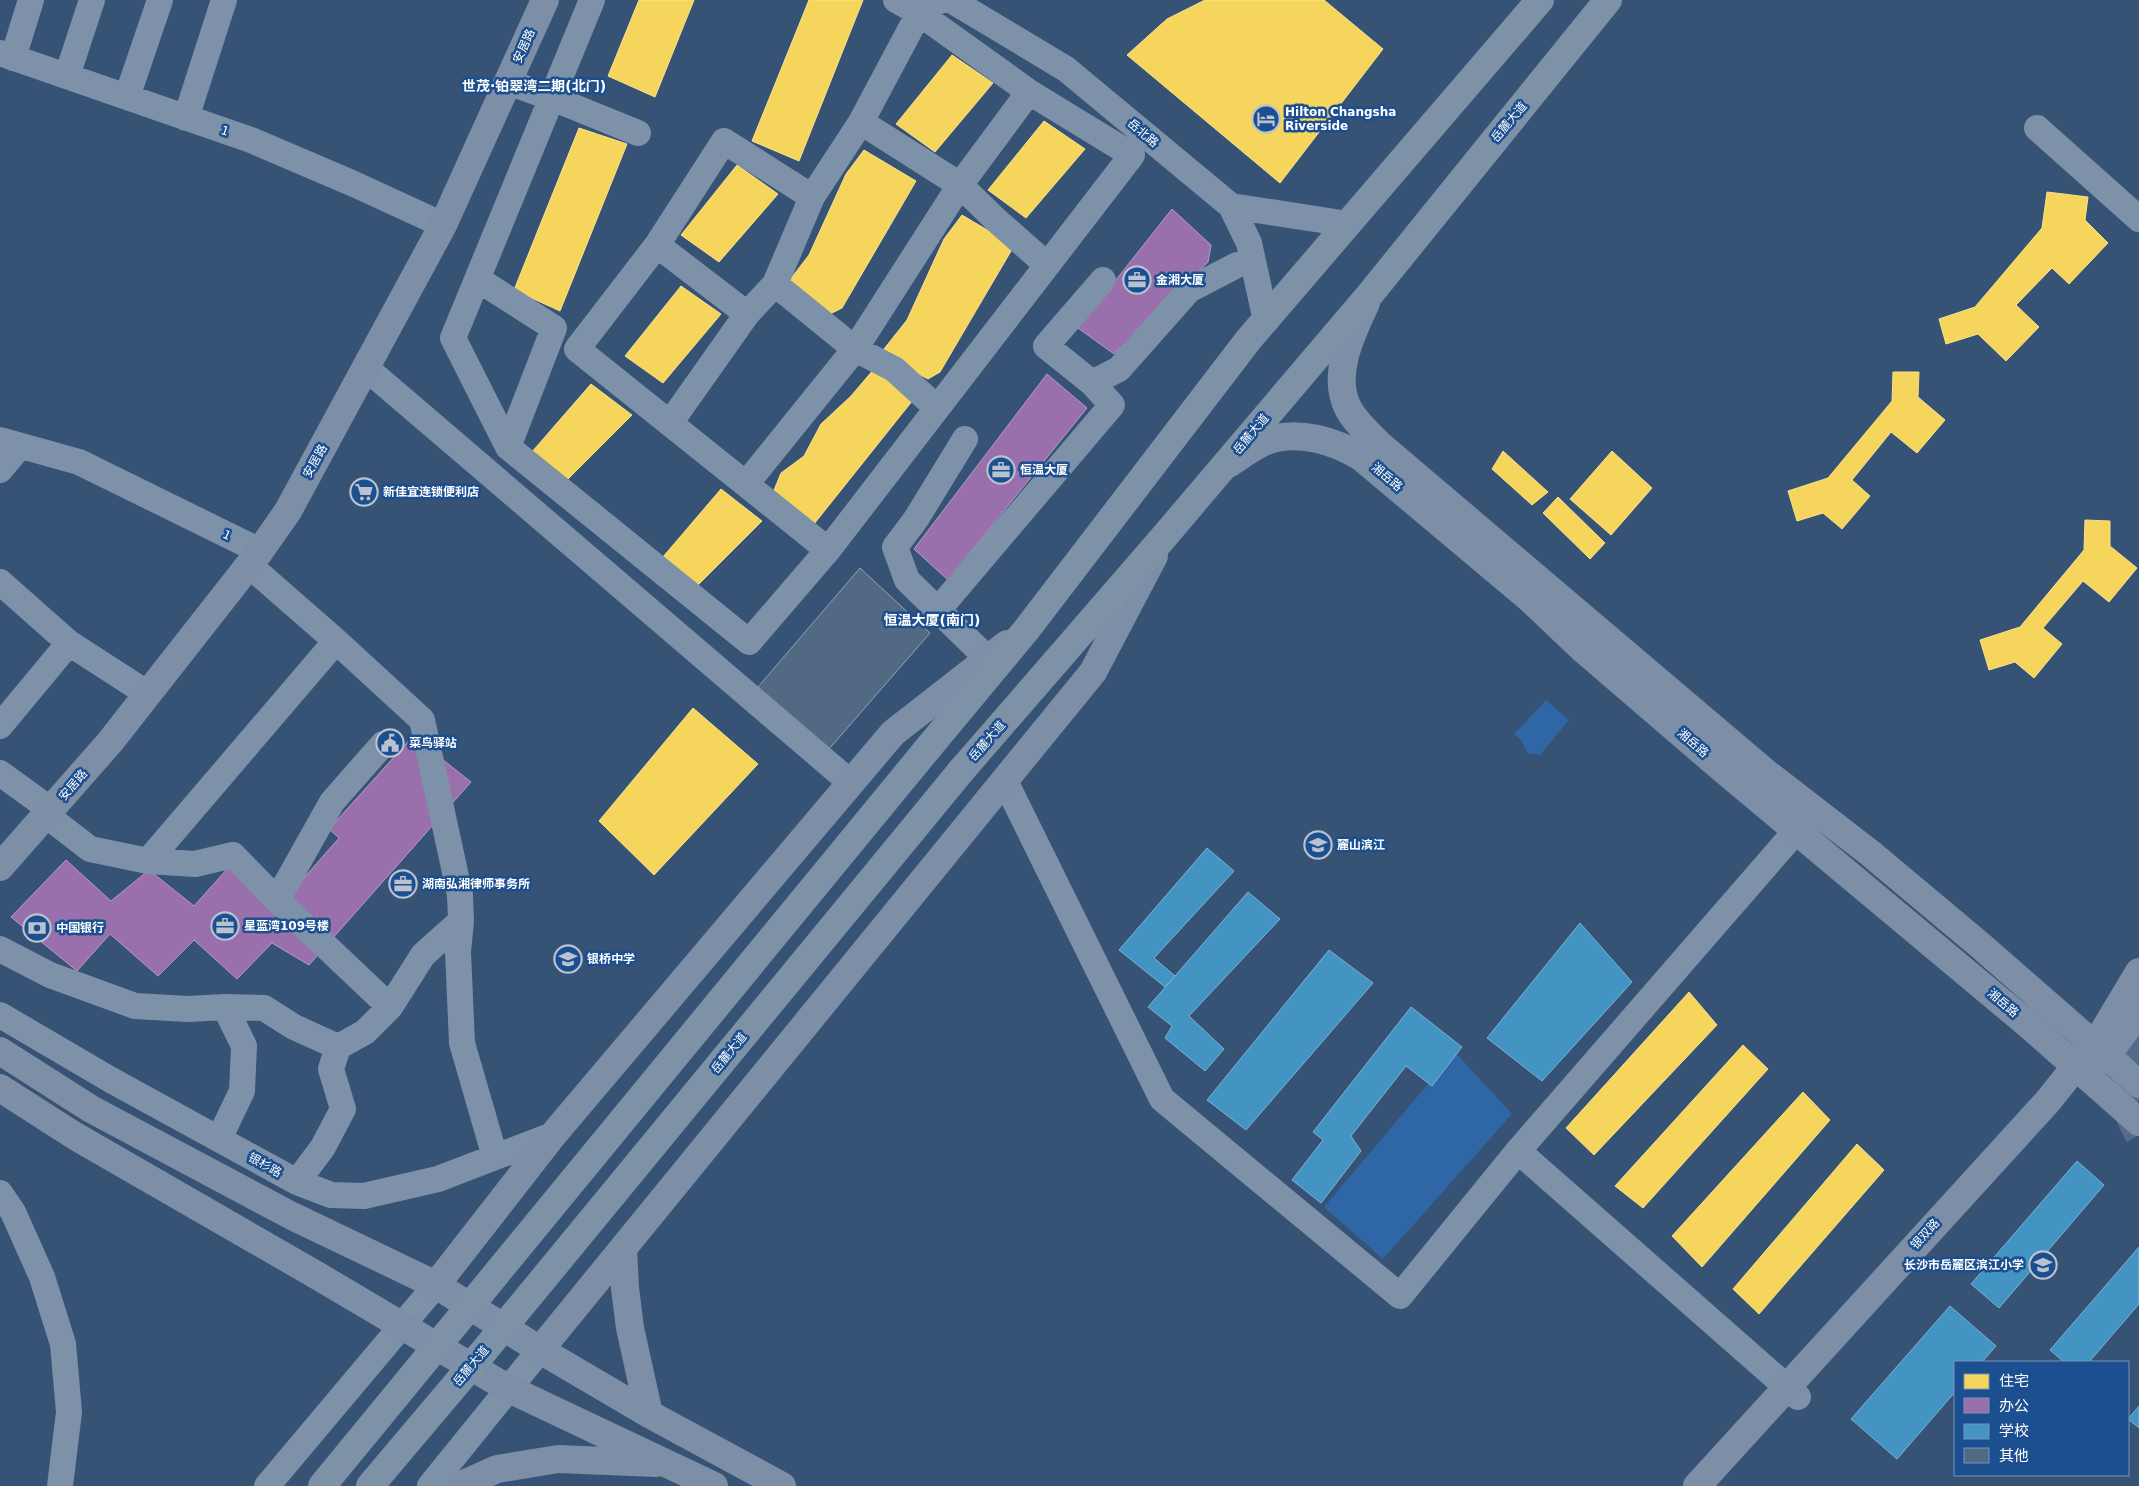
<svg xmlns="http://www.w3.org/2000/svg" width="2139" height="1486" viewBox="0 0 2139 1486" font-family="'DejaVu Sans','Noto Sans SC',sans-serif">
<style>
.green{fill:#2f66a5}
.homes{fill:#f6d55c;stroke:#f9e28d}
.offices{fill:#9970ab;stroke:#b89bc4}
.schools{fill:#4393c3;stroke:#7bb3d5}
.building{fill:#526984;stroke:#92a2b6}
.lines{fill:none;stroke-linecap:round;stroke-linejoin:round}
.major-tunnel{stroke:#546c89;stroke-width:28;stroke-dasharray:28 14;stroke-linecap:butt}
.minor{stroke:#7d92a8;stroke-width:26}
.major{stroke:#7d8ea7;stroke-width:28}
.highway{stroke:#7e92a7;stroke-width:28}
.highway-bridge{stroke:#7e92a7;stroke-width:28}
.labels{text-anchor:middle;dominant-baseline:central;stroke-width:5;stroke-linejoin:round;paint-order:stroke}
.street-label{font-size:12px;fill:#fff;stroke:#1b4f8f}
.poi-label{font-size:12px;font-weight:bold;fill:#fff;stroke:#1b4f8f;text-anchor:start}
.neighbourhood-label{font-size:14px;font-weight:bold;fill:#fff;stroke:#1b4f8f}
</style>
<rect width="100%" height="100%" fill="#365274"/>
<path class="green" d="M 1546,700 L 1569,720 L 1540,755 L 1527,753 L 1521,740 L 1514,734 Z
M 1455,1052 L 1512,1114 L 1383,1259 L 1324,1207 Z"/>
<path class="homes" d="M 639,0 L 694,0 L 655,97 L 608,76 Z
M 809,0 L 863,0 L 799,161 L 752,141 Z
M 1205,0 L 1324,0 L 1383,49 L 1280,183 L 1127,55 L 1167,19 Z
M 952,55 L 993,83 L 935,152 L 896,124 Z
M 1044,121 L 1085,149 L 1026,218 L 988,190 Z
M 579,128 L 627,144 L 560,311 L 514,290 Z
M 864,150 L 916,181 L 842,308 L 830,314 L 782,290 L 809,255 L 846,174 Z
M 737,165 L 778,194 L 719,262 L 681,235 Z
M 2047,192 L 2088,197 L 2085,220 L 2108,243 L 2069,284 L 2052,268 L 2016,305 L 2039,327 L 2006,361 L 1978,334 L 1946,344 L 1939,319 L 1975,307 L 2042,228 Z
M 962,215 L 1014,246 L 940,372 L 928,379 L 880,354 L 907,320 L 944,239 Z
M 681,286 L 721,314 L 663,383 L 625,356 Z
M 874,369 L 913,400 L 814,524 L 772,495 L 781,473 L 804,456 L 821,424 L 851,396 Z
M 1893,372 L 1919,372 L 1918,397 L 1945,420 L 1917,453 L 1891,432 L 1852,480 L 1870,496 L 1842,529 L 1823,513 L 1797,521 L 1788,491 L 1828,478 L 1892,401 Z
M 591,384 L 632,415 L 566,481 L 531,453 Z
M 1503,451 L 1548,492 L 1532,505 L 1492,469 Z
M 1612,451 L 1652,488 L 1611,535 L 1570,499 Z
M 721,489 L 762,521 L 697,586 L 662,558 Z
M 1558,497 L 1605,543 L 1590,559 L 1543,513 Z
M 2085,520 L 2110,521 L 2110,546 L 2137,568 L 2109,602 L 2083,581 L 2043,628 L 2062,644 L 2034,678 L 2015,662 L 1989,670 L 1980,640 L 2020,627 L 2084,550 Z
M 693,708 L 758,764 L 654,875 L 599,821 Z
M 1689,992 L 1717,1025 L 1594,1155 L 1566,1128 Z
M 1743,1045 L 1768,1069 L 1643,1208 L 1615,1186 Z
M 1803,1092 L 1830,1120 L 1702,1267 L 1672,1236 Z
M 1857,1144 L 1884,1170 L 1759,1314 L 1733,1289 Z"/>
<path class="offices" d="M 1172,209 L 1211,245 L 1208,262 L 1114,354 L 1078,328 Z
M 1047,374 L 1087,408 L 948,580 L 914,549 Z
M 413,736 L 471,782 L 309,965 L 272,943 L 237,979 L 194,940 L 158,976 L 110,934 L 77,971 L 11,917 L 66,860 L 111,901 L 149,870 L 194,906 L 228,868 L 275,911 L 339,838 L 329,829 Z"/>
<path class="schools" d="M 1207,848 L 1234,871 L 1154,958 L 1175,976 L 1165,987 L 1119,950 Z
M 1248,892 L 1280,919 L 1189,1016 L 1224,1049 L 1205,1071 L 1165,1038 L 1172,1026 L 1148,1007 Z
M 1580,923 L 1632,982 L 1542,1081 L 1487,1038 Z
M 1329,950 L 1373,983 L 1246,1130 L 1207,1100 Z
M 1411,1007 L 1462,1047 L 1432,1086 L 1406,1066 L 1351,1136 L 1361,1151 L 1321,1203 L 1292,1180 L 1323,1140 L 1313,1132 Z
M 2077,1161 L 2104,1185 L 1999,1308 L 1971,1284 Z
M 2139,1247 L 2139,1304 L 2089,1362 L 2064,1362 L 2050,1350 Z
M 1950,1306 L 1996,1346 L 1982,1362 L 1955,1362 L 1955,1392 L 1897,1459 L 1851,1419 Z
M 2139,1406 L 2139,1428 L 2128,1419 Z"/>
<path class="building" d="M 860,568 L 930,633 L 829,749 L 758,687 Z"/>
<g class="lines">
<path class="major-tunnel" d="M 2139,1035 C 2131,1051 2123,1085 2126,1103 C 2128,1115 2133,1125 2139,1135"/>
<path class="minor" d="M 592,0 L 453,338 L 508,447 L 749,642 L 828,550 L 1132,155 L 1029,92 L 919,13 L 896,0
M 951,0 L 1066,69 L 1231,206 L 1249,243 L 1266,321
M 0,53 L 251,140 L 354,184 L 443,225
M 13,58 L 31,0
M 67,76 L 92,0
M 508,82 L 552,98 L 638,133
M 1029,92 L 960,185 L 996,220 L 1047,265
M 127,97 L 160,0
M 186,118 L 224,0
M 861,122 L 960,185 L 855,349 L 894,369 L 937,408
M 2037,128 L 2139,219
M 1231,206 L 1348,224
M 657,245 L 724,141 L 812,197
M 482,282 L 554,328 L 508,447
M 747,314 L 657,245 L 577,349 L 828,550
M 366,368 L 851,783
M 1092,383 L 1119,369 L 1189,290 L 1237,265
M 670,423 L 747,314 L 775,284 L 812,197 L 861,122 L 919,13 L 941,0
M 965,439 L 916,519 L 895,547 L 907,580 L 988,659
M 0,440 L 79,462 L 260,551
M 0,470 L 20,446
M 746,484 L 855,349 L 775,284
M 0,582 L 69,643 L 148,694
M 938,610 L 1112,405 L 1092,383 L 1046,346 L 1103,280
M 336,641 L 422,720 L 460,895 L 461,921 L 458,952 L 462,1043 L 495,1157
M 0,726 L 69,643
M 0,773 L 51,810
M 1005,781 L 1162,1099 L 1400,1296 L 1518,1151 L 1798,1397
M 46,815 L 90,849 L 148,861 L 195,864 L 233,855 L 277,900 L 390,1007
M 148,861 L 336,641 L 249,565
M 277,900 L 332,802 L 383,744
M 0,949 L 50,975 L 135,1006 L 188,1009 L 225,1007 L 244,1046 L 242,1091 L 219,1139
M 225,1007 L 264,1008 L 294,1027 L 338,1047 L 365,1032 L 390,1007 L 423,955 L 461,921
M 0,1015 L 111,1080 L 297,1182 L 331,1195 L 364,1196 L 438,1179 L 553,1135
M 1518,1151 L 1796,831
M 297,1182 L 323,1147 L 343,1109 L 331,1069 L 338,1047
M 0,1193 L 13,1212 L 42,1277 L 63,1344 L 69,1412 L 60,1486
M 267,1486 L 436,1285
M 430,1486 L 540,1350"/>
<path class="major" d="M 1366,303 C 1352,333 1331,375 1348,408 C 1355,422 1370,435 1381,446 L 1765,772 L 1870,853 L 1981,946 L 2139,1084
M 1228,464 C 1241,456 1255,445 1269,440 C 1299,430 1335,441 1361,457 L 1529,598 L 1585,651 L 1726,772 L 2030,1026 L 2139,1122
M 0,867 L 110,742 L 260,551 L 288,511 L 443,225 L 545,0
M 0,1051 L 91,1109 L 292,1216 L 436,1285 L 540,1350 L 649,1414 L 782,1486
M 2104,1059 L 2139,1012
M 0,1088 L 75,1136 L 318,1276 L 509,1389 L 714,1486
M 623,1249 L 625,1288 L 630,1328 L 649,1414
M 436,1285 L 553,1135 L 893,733 L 1007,644
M 540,1350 L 1093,672 L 1154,556
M 459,1486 L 497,1469 L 558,1459 L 656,1463
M 1697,1486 L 2048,1101 L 2103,1032 L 2139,972"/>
<path class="highway" d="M 929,747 L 1027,629 L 1249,339 L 1540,0
M 961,771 L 1163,538 L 1371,293 L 1608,0"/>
<path class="highway-bridge" d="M 322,1486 L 929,747
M 370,1486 L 484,1351 L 961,771"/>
</g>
<defs>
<g id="hotel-ring" transform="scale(1.4375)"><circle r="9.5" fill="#1b4f8f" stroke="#b9c2ce" stroke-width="1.5"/><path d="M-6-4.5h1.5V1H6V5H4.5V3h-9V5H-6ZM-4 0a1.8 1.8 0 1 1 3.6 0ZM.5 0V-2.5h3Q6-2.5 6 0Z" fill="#b9c2ce"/></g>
<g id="office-ring" transform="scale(1.4375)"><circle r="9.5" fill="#1b4f8f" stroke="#b9c2ce" stroke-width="1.5"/><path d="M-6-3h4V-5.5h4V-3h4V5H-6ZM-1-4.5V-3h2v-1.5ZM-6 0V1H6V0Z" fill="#b9c2ce"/></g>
<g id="supermarket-ring" transform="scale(1.4375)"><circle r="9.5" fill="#1b4f8f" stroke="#b9c2ce" stroke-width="1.5"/><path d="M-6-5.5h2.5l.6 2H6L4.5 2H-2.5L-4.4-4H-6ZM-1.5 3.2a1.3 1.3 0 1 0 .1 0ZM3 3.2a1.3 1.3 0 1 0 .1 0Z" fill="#b9c2ce"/></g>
<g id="civic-ring" transform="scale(1.4375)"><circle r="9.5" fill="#1b4f8f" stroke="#b9c2ce" stroke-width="1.5"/><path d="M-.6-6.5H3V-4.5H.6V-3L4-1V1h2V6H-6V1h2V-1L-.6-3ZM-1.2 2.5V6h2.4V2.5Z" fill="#b9c2ce"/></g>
<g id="school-ring" transform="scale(1.4375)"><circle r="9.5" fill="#1b4f8f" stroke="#b9c2ce" stroke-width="1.5"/><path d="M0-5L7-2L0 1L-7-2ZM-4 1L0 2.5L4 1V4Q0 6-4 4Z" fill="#b9c2ce"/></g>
<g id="bank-ring" transform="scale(1.4375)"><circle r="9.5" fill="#1b4f8f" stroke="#b9c2ce" stroke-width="1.5"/><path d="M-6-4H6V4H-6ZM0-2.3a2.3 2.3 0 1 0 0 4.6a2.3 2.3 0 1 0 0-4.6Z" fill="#b9c2ce"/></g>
</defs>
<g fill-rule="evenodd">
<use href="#hotel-ring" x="1266" y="119"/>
<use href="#office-ring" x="1137" y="280"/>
<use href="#office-ring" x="1001" y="470"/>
<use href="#supermarket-ring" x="364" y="492"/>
<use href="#civic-ring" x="390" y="743"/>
<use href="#school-ring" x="1318" y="845"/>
<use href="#office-ring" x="403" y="884"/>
<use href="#office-ring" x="225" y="926"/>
<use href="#bank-ring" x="37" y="928"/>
<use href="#school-ring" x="568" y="959"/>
<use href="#school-ring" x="2043" y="1265"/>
</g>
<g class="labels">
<g class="street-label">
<text transform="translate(524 46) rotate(-66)">安居路</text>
<text transform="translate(1509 122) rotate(-50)">岳麓大道</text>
<text transform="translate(225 131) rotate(19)">1</text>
<text transform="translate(1143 133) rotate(40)">岳北路</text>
<text transform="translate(1251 434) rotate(-50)">岳麓大道</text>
<text transform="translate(315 461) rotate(-61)">安居路</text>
<text transform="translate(1387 477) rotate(40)">湘岳路</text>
<text transform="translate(227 535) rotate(26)">1</text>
<text transform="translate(987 741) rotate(-49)">岳麓大道</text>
<text transform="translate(1693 743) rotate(41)">湘岳路</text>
<text transform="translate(73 785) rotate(-49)">安居路</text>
<text transform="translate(2003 1003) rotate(40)">湘岳路</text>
<text transform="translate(729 1053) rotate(-51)">岳麓大道</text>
<text transform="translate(265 1165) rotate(29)">银杉路</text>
<text transform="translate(1925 1234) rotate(-48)">银双路</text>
<text transform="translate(471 1366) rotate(-50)">岳麓大道</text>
</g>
<g class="poi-label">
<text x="1285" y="112">Hilton Changsha<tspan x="1285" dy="14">Riverside</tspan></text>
<text x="1156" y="280">金湘大厦</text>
<text x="1020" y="470">恒温大厦</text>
<text x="383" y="492">新佳宜连锁便利店</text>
<text x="409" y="743">菜鸟驿站</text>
<text x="1337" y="845">麓山滨江</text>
<text x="422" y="884">湖南弘湘律师事务所</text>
<text x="244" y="926">星蓝湾109号楼</text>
<text x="56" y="928">中国银行</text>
<text x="587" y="959">银桥中学</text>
<text x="2024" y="1265" text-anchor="end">长沙市岳麓区滨江小学</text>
</g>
<g class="neighbourhood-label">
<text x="534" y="86">世茂·铂翠湾二期(北门)</text>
<text x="932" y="620">恒温大厦(南门)</text>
</g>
</g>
<rect x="1954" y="1361" width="175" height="115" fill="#1b4f8f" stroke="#7695bc"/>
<rect x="1964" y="1374" width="25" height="15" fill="#f6d55c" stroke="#7695bc"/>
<text x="1999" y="1386" font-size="15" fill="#ffffff">住宅</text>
<rect x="1964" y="1398" width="25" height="15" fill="#9970ab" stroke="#7695bc"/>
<text x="1999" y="1411" font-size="15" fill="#ffffff">办公</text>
<rect x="1964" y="1424" width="25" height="15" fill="#4393c3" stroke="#7695bc"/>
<text x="1999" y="1436" font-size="15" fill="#ffffff">学校</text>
<rect x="1964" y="1448" width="25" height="15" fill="#526984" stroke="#7695bc"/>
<text x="1999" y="1461" font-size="15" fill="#ffffff">其他</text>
</svg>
